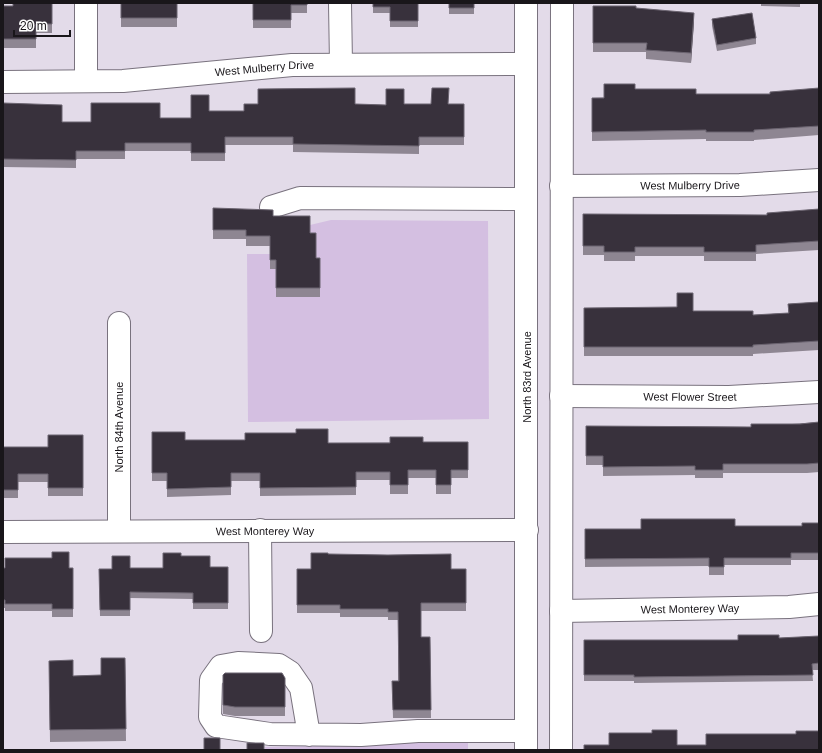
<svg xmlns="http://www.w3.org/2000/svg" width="822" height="753" viewBox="0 0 822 753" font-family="Helvetica,sans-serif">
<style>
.green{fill:#d4bfe1}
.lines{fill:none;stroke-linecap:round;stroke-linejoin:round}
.minor-casing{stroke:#79727e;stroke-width:24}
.major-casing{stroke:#79727e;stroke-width:24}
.minor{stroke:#fff;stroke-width:22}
.major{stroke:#fff;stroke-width:22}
.wall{fill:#8e8692}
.shaded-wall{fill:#6b6470}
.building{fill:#38313c;stroke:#6b6470}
.labels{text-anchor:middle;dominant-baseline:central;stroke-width:4;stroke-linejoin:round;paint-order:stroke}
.street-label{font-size:11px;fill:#19161a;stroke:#fff}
</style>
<rect width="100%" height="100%" fill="#e3dbe9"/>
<path class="green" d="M 331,220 L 488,221 L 489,419 L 248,422 L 247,254 L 270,254 L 276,269 L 276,297 L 320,297 L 310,242 L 310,225 Z
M 468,735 L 468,750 L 265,750 L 265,747 L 362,745 Z"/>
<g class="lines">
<g class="minor-casing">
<g id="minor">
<path d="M 86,3 L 86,81"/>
<path d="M 340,3 L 341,64"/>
<path id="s1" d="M 3,82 L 123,81 L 292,65 L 526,64"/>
<path id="s2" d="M 561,186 L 740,185 L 819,180"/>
<path d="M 271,207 L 300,198 L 526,199"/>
<path d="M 119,323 L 119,531"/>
<path id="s3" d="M 561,396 L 729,397 L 819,392"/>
<path d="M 260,530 L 261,631"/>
<path id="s4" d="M 3,532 L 527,530"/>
<path id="s5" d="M 561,611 L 789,607 L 819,604"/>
<path d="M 309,735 L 301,688 L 290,672 L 279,665 L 238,663 L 221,666 L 211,680 L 210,717 L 216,726 L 270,734 L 361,735 L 418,731 L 526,731"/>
<path d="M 561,750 L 562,3"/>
</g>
</g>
<g class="major-casing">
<path id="major" d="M 526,750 L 526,3"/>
</g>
<use href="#minor" class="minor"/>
<use href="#major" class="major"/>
</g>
<path class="wall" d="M 52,3 L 52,33 L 36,33 L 36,48 L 3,48 L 3,6 L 13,6 Z
M 121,3 L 177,3 L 177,27 L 121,27 Z
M 253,3 L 307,3 L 307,13 L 291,13 L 291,28 L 253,28 Z
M 373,3 L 418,3 L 418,27 L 390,27 L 390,13 L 373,13 Z
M 449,3 L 474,3 L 474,14 L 449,14 Z
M 761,3 L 800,3 L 800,7 L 761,6 Z
M 593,6 L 636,8 L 694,22 L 691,63 L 646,59 L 646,52 L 593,52 Z
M 712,19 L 756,38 L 756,44 L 717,51 L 712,26 Z
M 819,88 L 819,135 L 754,140 L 754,141 L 706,141 L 706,139 L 592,141 L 592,98 L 696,94 L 770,94 Z
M 3,103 L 62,122 L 91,122 L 160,118 L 191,118 L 209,111 L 244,111 L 355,104 L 386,105 L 404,104 L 464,104 L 464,145 L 419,145 L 419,154 L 293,152 L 293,145 L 225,145 L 225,161 L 191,161 L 191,151 L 125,151 L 125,159 L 76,159 L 76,168 L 3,167 Z
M 213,208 L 273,216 L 310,233 L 316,258 L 320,258 L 320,297 L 276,297 L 276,269 L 270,269 L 270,246 L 246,246 L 246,239 L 213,239 Z
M 819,209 L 819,250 L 756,254 L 756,261 L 704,261 L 704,256 L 635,256 L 635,261 L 604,261 L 604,255 L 583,255 L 583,214 L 767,215 Z
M 819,302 L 819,350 L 753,354 L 753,356 L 584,356 L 584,308 L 693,311 L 753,315 L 788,313 L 788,304 Z
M 819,422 L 819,472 L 807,473 L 723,473 L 723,478 L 695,478 L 695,475 L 603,476 L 603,465 L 586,465 L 586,426 L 751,427 Z
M 152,432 L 185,440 L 328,443 L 468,442 L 468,478 L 451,478 L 451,494 L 436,494 L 436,478 L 408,478 L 408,494 L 390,494 L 390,480 L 356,480 L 356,495 L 260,496 L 260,481 L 231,481 L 231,495 L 167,497 L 167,481 L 152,481 Z
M 83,435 L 83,496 L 48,496 L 48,482 L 18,482 L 18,498 L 3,498 L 3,447 L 48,447 Z
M 819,523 L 819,560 L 791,560 L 791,565 L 724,565 L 724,575 L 709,575 L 709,566 L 585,567 L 585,529 L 641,529 L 735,526 L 802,526 Z
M 328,554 L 451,569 L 466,569 L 466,611 L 421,611 L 421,637 L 430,637 L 431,718 L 393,718 L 392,681 L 398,681 L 398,620 L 388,620 L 388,617 L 340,617 L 340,613 L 297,613 L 297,569 L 311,569 Z
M 181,556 L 210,567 L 228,567 L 228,609 L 193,609 L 193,599 L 130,598 L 130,616 L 100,616 L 99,569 L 112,569 L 130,568 L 163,568 Z
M 3,568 L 73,568 L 73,617 L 52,617 L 52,611 L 5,611 L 5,608 L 3,608 Z
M 819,636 L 819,670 L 812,670 L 813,681 L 634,683 L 634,681 L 584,681 L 584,640 L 738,640 L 779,638 Z
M 125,658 L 126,741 L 50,742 L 49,661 L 73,676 L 101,675 Z
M 223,675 L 285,678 L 285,716 L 235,716 L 223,714 Z"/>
<path class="shaded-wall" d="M 694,13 L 694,22 L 691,63 L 691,53 Z"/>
<path class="building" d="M 13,3 L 52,3 L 52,24 L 36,24 L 36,39 L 3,39 L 3,6 L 13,6 Z
M 121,3 L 177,3 L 177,18 L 121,18 Z
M 253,3 L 307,3 L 307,5 L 291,5 L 291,20 L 253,20 Z
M 373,3 L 418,3 L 418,21 L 390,21 L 390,7 L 373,7 Z
M 449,3 L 474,3 L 474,8 L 449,8 Z
M 593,6 L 636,6 L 636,8 L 694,13 L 691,53 L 646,50 L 647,43 L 593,43 Z
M 752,13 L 756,38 L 717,45 L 712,19 Z
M 604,84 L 635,84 L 635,89 L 696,89 L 696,94 L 770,94 L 770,92 L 819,88 L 819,126 L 754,130 L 754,132 L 706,132 L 706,130 L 592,132 L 592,98 L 604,98 Z
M 355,88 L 355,104 L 386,105 L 386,89 L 404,89 L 404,104 L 431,104 L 432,88 L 449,88 L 448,104 L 464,104 L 464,137 L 419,137 L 419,146 L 293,144 L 293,137 L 225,137 L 225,153 L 191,153 L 191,143 L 125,143 L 125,151 L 76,151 L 76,160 L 3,159 L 3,103 L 62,105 L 62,122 L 91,122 L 91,103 L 160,103 L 160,118 L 191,118 L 191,95 L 209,95 L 209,111 L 244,111 L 244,104 L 258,104 L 258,89 Z
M 213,208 L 273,210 L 273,216 L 310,216 L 310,233 L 316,233 L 316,258 L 320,258 L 320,288 L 276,288 L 276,260 L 270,260 L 270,236 L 246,236 L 246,230 L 213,230 Z
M 819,209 L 819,241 L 756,245 L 756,252 L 704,252 L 704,247 L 635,247 L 635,252 L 604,252 L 604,246 L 583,246 L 583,214 L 767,215 L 767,213 Z
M 677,293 L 693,293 L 693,311 L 753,311 L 753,315 L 789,313 L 788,304 L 819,302 L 819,341 L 753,345 L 753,347 L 584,347 L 584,308 L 677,307 Z
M 819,422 L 819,463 L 807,464 L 723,464 L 723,470 L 695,470 L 695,466 L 603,467 L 603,456 L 586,456 L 586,426 L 751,427 L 751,424 L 800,424 Z
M 296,429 L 328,429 L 328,443 L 390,443 L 390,437 L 423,437 L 423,442 L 468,442 L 468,470 L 451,470 L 451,485 L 436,485 L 436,470 L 408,470 L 408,485 L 390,485 L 390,472 L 356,472 L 356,487 L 260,488 L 260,473 L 231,473 L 231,487 L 167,489 L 167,473 L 152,473 L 152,432 L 185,432 L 185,440 L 245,440 L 245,433 L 296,433 Z
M 48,435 L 83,435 L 83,488 L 48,488 L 48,474 L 18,474 L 18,490 L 3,490 L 3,447 L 48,447 Z
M 641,519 L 735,519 L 735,526 L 802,526 L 802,523 L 819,523 L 819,553 L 791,553 L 791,558 L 724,558 L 724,567 L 709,567 L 709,558 L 585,559 L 585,529 L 641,529 Z
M 52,552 L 69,552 L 69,568 L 73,568 L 73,609 L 52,609 L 52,604 L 5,604 L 5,600 L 3,600 L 3,568 L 5,568 L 5,558 L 52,558 Z
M 163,553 L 181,553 L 181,556 L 210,556 L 210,567 L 228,567 L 228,603 L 193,603 L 193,593 L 130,592 L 130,610 L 100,610 L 99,569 L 112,569 L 112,556 L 130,556 L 130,568 L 163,568 Z
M 311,553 L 328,553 L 328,554 L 388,555 L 451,554 L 451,569 L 466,569 L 466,603 L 421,603 L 421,637 L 430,637 L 431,710 L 393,710 L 392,681 L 399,681 L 398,612 L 388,612 L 388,609 L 340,609 L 340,605 L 297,605 L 297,569 L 311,569 Z
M 738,635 L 779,635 L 779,638 L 819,636 L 819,663 L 812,664 L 813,675 L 634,677 L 634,675 L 584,675 L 584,640 L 738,640 Z
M 101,658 L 125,658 L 126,729 L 50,730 L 49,661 L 73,660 L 73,676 L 101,675 Z
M 225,673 L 282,673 L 285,678 L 285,707 L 235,707 L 223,705 L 223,675 Z
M 652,730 L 677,730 L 677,745 L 706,745 L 706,734 L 796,734 L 796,731 L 819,731 L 819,750 L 584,750 L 584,745 L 609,745 L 609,733 L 652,733 Z
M 204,738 L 220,738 L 220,750 L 204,750 Z
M 247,743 L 264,743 L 264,750 L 247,750 Z"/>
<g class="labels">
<g class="street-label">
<text stroke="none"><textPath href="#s1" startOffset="262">West Mulberry Drive</textPath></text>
<text stroke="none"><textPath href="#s2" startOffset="129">West Mulberry Drive</textPath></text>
<text transform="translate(527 377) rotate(-90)">North 83rd Avenue</text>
<text stroke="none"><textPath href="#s3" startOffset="129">West Flower Street</textPath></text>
<text transform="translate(119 427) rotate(-90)">North 84th Avenue</text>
<text stroke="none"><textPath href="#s4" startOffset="262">West Monterey Way</textPath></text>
<text stroke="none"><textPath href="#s5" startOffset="129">West Monterey Way</textPath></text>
</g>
</g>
<rect width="822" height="753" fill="none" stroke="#19161a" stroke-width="8"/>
<path d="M14 30v6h56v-6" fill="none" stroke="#19161a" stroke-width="2"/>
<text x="20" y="30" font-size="12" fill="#19161a" stroke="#ffffff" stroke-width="3" paint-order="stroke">20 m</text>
</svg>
